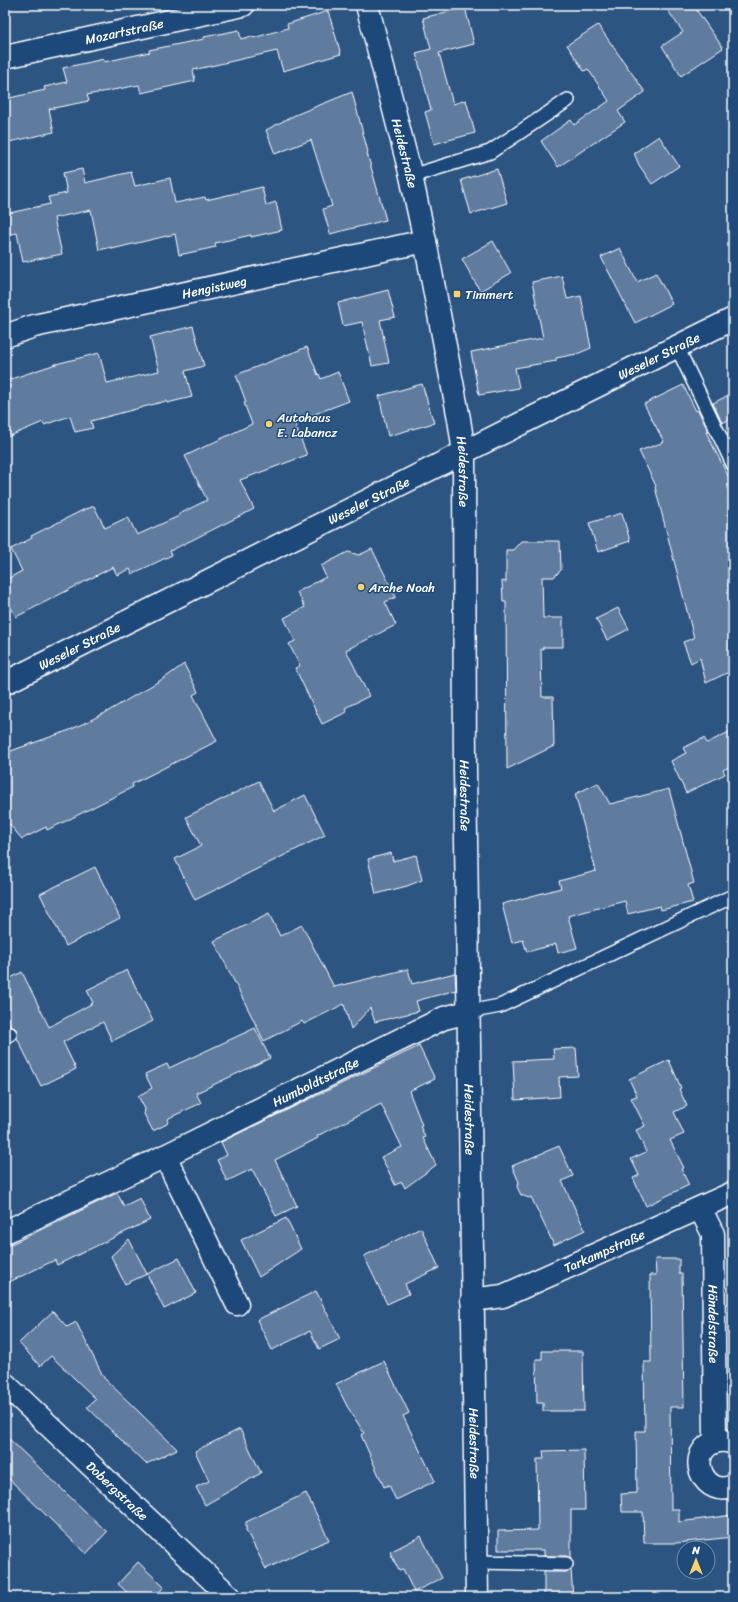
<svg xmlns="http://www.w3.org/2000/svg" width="738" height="1602" viewBox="0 0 738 1602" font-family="Sriracha,sans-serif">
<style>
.building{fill:#5e7c9f;stroke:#fff}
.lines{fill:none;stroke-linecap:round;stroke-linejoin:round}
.lane-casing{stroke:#fff;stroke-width:16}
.street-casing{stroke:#fff;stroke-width:25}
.secondary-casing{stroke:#fff;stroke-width:25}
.lane{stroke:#1f4a7a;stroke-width:13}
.street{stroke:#1f4a7a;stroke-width:22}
.secondary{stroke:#1f4a7a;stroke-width:22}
.poi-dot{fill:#ffd166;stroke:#1f4a7a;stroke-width:1.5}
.labels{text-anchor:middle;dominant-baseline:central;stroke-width:3;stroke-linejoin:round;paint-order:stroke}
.street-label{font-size:13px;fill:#fff;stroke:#1f4a7a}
.poi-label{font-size:13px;fill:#fff;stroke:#1f4a7a;text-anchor:start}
</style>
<rect width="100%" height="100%" fill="#2c5582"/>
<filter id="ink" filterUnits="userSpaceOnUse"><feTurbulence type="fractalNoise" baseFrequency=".025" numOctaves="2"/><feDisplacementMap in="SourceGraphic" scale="8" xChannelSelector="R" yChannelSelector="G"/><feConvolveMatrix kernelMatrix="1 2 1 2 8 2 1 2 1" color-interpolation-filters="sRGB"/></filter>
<g filter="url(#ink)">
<path class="building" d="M 664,5 L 693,5 L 723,48 L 681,76 L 662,46 L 683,32 Z
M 465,7 L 474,44 L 439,53 L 453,104 L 466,100 L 475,133 L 434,144 L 425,112 L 431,110 L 416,53 L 431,49 L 423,18 Z
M 328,11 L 341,54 L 283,71 L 277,51 L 193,70 L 195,81 L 141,93 L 139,85 L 87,95 L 89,101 L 49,109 L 54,132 L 5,143 L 5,99 L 45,90 L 44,87 L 67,82 L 63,68 L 104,59 L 104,62 L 150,52 L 149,50 L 204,39 L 204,37 L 239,30 L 241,39 L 252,36 L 253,38 L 288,28 L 287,24 Z
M 598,25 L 645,92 L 618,111 L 625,122 L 558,167 L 541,141 L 571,120 L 574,125 L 609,101 L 588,69 L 584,71 L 567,45 Z
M 352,92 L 368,152 L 367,153 L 386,220 L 330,234 L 323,209 L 332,206 L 311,140 L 275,154 L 266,130 L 295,115 Z
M 659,136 L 679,166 L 652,184 L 639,165 L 634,153 Z
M 82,169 L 85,183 L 131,172 L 135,186 L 170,178 L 175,203 L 205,197 L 206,200 L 262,187 L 266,205 L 276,202 L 282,230 L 251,237 L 251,235 L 215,243 L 216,247 L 179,255 L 175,234 L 112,249 L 112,247 L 99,250 L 91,210 L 54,218 L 62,254 L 23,262 L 17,233 L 5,235 L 5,214 L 50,204 L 48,197 L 67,193 L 63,173 Z
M 497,169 L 507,203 L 471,214 L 461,180 Z
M 493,241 L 511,273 L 480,291 L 462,259 Z
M 620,248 L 637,282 L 656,273 L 672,304 L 635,323 L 601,257 Z
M 562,276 L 567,299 L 581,296 L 591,348 L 577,354 L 556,358 L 556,361 L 515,368 L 519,388 L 479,395 L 471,352 L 543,338 L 532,282 Z
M 388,290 L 395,317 L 380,320 L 389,363 L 372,366 L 362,322 L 343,326 L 338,303 Z
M 193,326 L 204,366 L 185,371 L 192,397 L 167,403 L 166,401 L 91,421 L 93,428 L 75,432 L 70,416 L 44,425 L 43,422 L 5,438 L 5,381 L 56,364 L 99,353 L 107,383 L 159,371 L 150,337 Z
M 307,347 L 318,375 L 319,374 L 321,379 L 338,372 L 349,401 L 294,422 L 307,455 L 240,480 L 254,509 L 170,551 L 172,555 L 132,574 L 130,569 L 117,575 L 113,567 L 16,617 L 5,596 L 5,580 L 22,571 L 11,549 L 32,538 L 31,536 L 87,508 L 87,509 L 94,506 L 105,528 L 128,517 L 137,535 L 179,516 L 179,514 L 207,500 L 185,456 L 252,424 L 244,403 L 246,402 L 236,375 Z
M 422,384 L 434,423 L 388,436 L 379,396 Z
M 683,385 L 696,411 L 698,410 L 708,431 L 706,432 L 733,486 L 733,583 L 728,584 L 733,603 L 733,670 L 706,683 L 700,658 L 691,663 L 683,642 L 694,638 L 655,487 L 656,486 L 639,451 L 664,442 L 644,404 Z
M 733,393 L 733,418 L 722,423 L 713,403 Z
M 622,513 L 630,541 L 598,552 L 589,523 Z
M 521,541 L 560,541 L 561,570 L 554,577 L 542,577 L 543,618 L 563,618 L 563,647 L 543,647 L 543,649 L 541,649 L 542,697 L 553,697 L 554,746 L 507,769 L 506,602 L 503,602 L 502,581 L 506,582 L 506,550 L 513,550 Z
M 372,549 L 396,597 L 385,602 L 396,625 L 346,650 L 369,696 L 345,708 L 347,712 L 322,724 L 295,668 L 300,666 L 289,644 L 295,641 L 284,618 L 305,607 L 297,592 L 326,577 L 321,566 L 348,552 L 359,555 Z
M 618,608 L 629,629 L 607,640 L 596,619 Z
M 184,664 L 198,692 L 193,695 L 217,741 L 154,773 L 132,784 L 133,787 L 64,822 L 47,830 L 46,827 L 22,839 L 5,819 L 5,753 L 70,730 L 105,713 L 166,677 Z
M 733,730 L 733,765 L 723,770 L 725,774 L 686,793 L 671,761 L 686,753 L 683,748 L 704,738 L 707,743 Z
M 259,781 L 274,811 L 305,795 L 325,835 L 195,900 L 175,859 L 201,846 L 186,817 Z
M 598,783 L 610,804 L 669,789 L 694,883 L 688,885 L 693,902 L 661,910 L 660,906 L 628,914 L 625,901 L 568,916 L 577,948 L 558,953 L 556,944 L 527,952 L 523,940 L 512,943 L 502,904 L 561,888 L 559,881 L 596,871 L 575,794 Z
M 391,853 L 393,861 L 416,855 L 422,880 L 407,886 L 376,894 L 368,859 Z
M 95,867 L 120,918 L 66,946 L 40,894 Z
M 269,914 L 280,936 L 302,925 L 334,987 L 408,969 L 412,984 L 455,973 L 456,990 L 416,1001 L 419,1011 L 375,1022 L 370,1008 L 351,1029 L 344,1004 L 304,1024 L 302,1021 L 264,1041 L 214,941 Z
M 127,970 L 153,1021 L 112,1041 L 103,1022 L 63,1042 L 76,1069 L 41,1086 L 17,1038 L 17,1030 L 11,1026 L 5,1015 L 5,981 L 22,972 L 49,1027 L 93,1003 L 87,990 Z
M 255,1028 L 270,1058 L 196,1093 L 201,1103 L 169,1118 L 167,1124 L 153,1131 L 144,1114 L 145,1109 L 138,1096 L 152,1088 L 145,1074 L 167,1064 L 169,1068 Z
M 419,1046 L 435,1079 L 409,1091 L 422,1125 L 420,1126 L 425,1137 L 423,1138 L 436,1165 L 405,1188 L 402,1182 L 395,1185 L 388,1170 L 381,1157 L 402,1147 L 381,1104 L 317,1136 L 318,1138 L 275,1160 L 297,1206 L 276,1216 L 252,1169 L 227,1181 L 217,1160 L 227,1155 L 221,1142 Z
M 576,1048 L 578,1076 L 559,1077 L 560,1097 L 515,1100 L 513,1061 L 554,1059 L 553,1049 Z
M 669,1060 L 681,1088 L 679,1089 L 687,1106 L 674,1112 L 684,1134 L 670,1140 L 684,1168 L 681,1169 L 689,1185 L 646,1206 L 633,1178 L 639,1175 L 631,1159 L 646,1152 L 636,1130 L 645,1126 L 631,1098 L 637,1096 L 629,1079 Z
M 559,1146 L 573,1176 L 562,1181 L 585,1230 L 554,1245 L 531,1197 L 529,1198 L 521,1195 L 517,1187 L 519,1182 L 512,1166 Z
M 117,1193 L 124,1206 L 140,1198 L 150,1220 L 57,1265 L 55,1260 L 5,1284 L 5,1247 Z
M 286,1218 L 301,1249 L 259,1277 L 241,1240 Z
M 421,1228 L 439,1268 L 405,1284 L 409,1294 L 387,1304 L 364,1256 Z
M 129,1239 L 147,1274 L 125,1284 L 111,1256 Z
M 179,1258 L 196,1293 L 164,1309 L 147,1274 Z
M 655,1259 L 679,1259 L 679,1274 L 682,1274 L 684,1407 L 670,1407 L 671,1509 L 679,1509 L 679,1522 L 733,1515 L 733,1537 L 676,1543 L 644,1543 L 643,1512 L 622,1512 L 621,1494 L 637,1493 L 636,1431 L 645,1431 L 644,1362 L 651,1362 L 650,1275 L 656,1275 Z
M 316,1291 L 340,1339 L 319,1349 L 310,1331 L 272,1350 L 257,1320 Z
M 53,1311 L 67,1327 L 76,1322 L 104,1378 L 177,1449 L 146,1464 L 87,1407 L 96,1399 L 51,1356 L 40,1366 L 19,1343 Z
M 542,1351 L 583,1351 L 584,1411 L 543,1411 L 543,1403 L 537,1403 L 536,1359 L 542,1359 Z
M 384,1361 L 409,1413 L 403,1416 L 435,1481 L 396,1500 L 389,1485 L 384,1487 L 361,1435 L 364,1433 L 347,1406 L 336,1384 Z
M 240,1429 L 261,1473 L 205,1505 L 196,1487 L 209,1481 L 195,1451 Z
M 5,1435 L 107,1532 L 86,1554 L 5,1475 Z
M 584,1450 L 585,1510 L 571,1510 L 571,1558 L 566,1556 L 544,1556 L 544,1550 L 498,1550 L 498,1531 L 538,1530 L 537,1459 L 544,1459 L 543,1451 Z
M 306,1493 L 329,1540 L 298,1553 L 266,1569 L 246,1530 L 246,1522 Z
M 421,1536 L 442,1578 L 414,1592 L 403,1569 L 399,1571 L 390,1552 Z
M 138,1562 L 164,1587 L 154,1597 L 132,1597 L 118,1584 Z
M 571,1570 L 573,1597 L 544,1597 L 544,1572 L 566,1572 Z"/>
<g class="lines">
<g class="lane-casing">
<path id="lane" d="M 411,176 L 490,152 L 568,100
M 677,347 L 733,464
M 468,1012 L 500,1006 L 733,896
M 5,1037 L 10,1034
M 476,1562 L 566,1564"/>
</g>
<g class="street-casing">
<g id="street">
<path id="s1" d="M 367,5 L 411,176 L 425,241 L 459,419 L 464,453 L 465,770 L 477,1597"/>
<path id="s2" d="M 5,57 L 243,5"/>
<path id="s3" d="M 5,336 L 34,326 L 425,241"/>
<path d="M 165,1156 L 237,1304"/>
<path id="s4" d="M 700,1208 L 713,1234 L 715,1442"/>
<path id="s5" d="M 5,1232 L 165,1156 L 444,1018 L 468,1012"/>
<path id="s6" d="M 472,1300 L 503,1296 L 733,1193"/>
<path d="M 733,1443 C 726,1440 719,1440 712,1443 C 685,1457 706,1499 733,1486"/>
</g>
</g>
<g class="secondary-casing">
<g id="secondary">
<path id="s7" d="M 5,683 L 530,419 L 733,319"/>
<path id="s8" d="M 5,1384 L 230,1597"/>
</g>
</g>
<use href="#lane" class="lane"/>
<use href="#street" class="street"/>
<use href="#secondary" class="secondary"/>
</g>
</g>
<g class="poi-dot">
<rect x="453" y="290" width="8" height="8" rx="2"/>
<circle cx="269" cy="424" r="4"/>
<circle cx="361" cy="587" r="4"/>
</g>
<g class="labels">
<g class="street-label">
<text stroke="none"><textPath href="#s2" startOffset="122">Mozartstraße</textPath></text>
<text stroke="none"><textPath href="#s1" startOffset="153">Heidestraße</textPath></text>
<text stroke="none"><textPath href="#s3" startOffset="215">Hengistweg</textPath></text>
<text stroke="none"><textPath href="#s7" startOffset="731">Weseler Straße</textPath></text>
<text stroke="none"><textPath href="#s1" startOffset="477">Heidestraße</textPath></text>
<text stroke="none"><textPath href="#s7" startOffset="407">Weseler Straße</textPath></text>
<text stroke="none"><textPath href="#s7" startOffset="83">Weseler Straße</textPath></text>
<text stroke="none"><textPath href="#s1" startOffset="801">Heidestraße</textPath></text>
<text stroke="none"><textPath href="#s5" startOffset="345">Humboldtstraße</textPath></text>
<text stroke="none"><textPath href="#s1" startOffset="1125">Heidestraße</textPath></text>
<text stroke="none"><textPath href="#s6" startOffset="142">Tarkampstraße</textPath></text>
<text stroke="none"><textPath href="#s4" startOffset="119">Händelstraße</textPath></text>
<text stroke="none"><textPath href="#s1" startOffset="1449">Heidestraße</textPath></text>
<text stroke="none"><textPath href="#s8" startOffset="155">Dobergstraße</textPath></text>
</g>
<g class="poi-label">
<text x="465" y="294">Timmert</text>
<text x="277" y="417">Autohaus<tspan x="277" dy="15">E. Labancz</tspan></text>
<text x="369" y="587">Arche Noah</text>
</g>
</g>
<rect width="738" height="1602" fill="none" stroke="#1f4a7a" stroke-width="20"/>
<rect x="10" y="10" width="718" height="1582" fill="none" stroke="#fff" stroke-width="1.5" filter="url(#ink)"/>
<g transform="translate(696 1560)"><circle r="19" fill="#1f4a7a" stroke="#7992af"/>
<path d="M0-3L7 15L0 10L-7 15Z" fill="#ffd166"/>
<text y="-6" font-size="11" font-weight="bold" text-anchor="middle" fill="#ffffff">N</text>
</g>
</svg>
